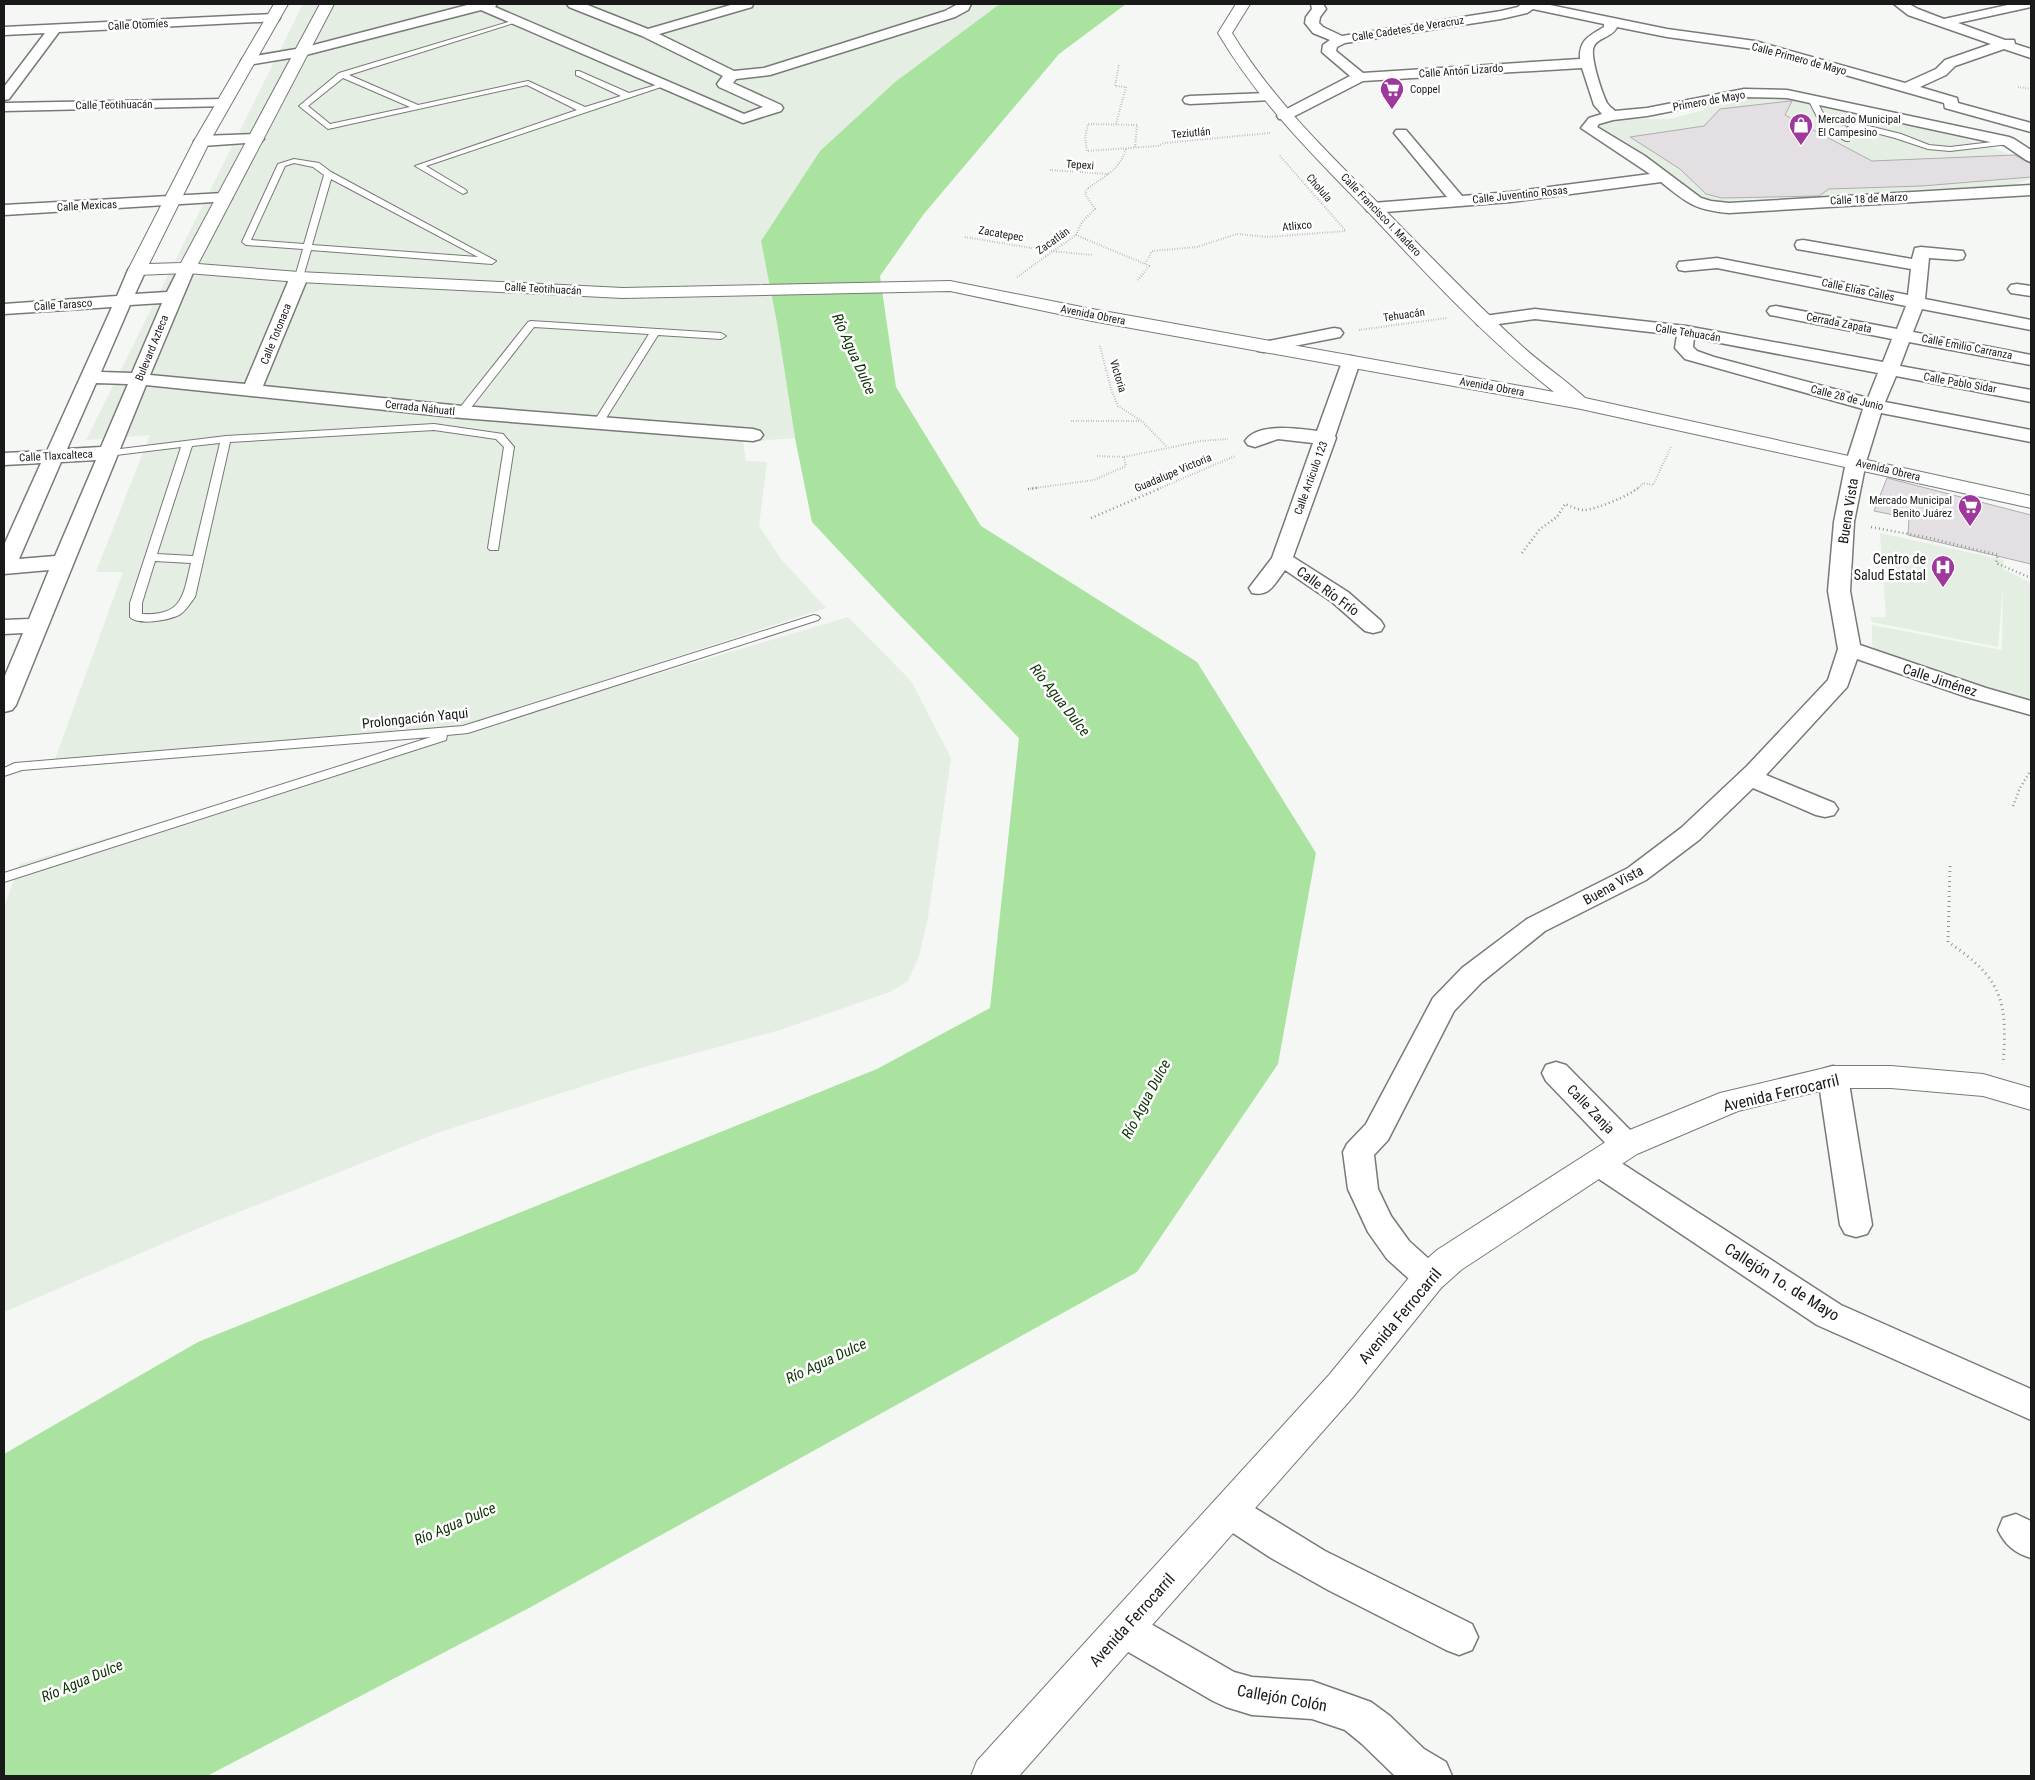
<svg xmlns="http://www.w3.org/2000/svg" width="2035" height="1780" viewBox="0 0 2035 1780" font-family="'Roboto Condensed',sans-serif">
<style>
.built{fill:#e5eee3}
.water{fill:#aae39f}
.building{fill:#e3dfe3;stroke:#b0acb0}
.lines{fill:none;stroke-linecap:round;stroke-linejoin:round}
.lane-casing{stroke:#777a77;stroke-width:2}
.street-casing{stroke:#777a77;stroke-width:3}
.secondary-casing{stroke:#777a77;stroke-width:2}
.path-far2{stroke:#939592;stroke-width:2;stroke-dasharray:0.5 2;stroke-linecap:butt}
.path-far1{stroke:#939592;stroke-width:2.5;stroke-dasharray:1 3;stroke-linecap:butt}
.path{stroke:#939592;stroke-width:3;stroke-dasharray:1 4;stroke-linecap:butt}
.lane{fill:#fff;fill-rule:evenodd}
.street{fill:#fff;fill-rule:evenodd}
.secondary{fill:#fff;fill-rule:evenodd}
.labels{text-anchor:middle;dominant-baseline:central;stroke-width:5;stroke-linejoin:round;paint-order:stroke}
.far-street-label{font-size:11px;fill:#181918;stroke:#fff}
.far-poi-label{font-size:11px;fill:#181918;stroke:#fff;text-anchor:start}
.street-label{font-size:14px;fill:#181918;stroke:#fff}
.poi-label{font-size:14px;fill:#181918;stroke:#fff;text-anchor:end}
.water-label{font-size:15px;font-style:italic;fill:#0e3305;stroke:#fff}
.near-street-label{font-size:16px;fill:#181918;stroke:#fff}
</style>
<rect width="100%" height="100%" fill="#f4f7f3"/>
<path class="built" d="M 303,4 L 1003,4 L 997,6 L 895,82 L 820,151 L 761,241 L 777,323 L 795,438 L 743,442 L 746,461 L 767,462 L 759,526 L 781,559 L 826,608 L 442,733 L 54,762 L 123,572 L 96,572 L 150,435 L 86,440 Z
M 1767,95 L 1794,99 L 1963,138 L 2007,153 L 2031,175 L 2031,179 L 2013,185 L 1723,201 L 1694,197 L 1652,162 L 1586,132 L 1608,119 L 1669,119 L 1704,110 L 1707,102 Z
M 1880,533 L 2004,560 L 2003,569 L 2031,583 L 2031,704 L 1989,694 L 1881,656 L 1872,645 L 1872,625 L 2002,650 L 2003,585 L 1998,647 L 1872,622 L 1870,617 L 1886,617 Z
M 848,617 L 911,681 L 951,758 L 928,918 L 919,956 L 908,981 L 890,992 L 780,1030 L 630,1071 L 440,1132 L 211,1223 L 4,1312 L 4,907 L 20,864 Z"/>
<path class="water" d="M 1003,4 L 1126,4 L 1059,54 L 923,215 L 880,276 L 896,387 L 981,526 L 1197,662 L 1316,853 L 1278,1064 L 1137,1272 L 529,1608 L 207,1776 L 4,1776 L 4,1454 L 198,1342 L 877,1069 L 990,1008 L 1019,738 L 887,602 L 812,522 L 795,438 L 777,323 L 761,241 L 820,151 L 895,82 L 997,6 Z"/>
<path class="building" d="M 1790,101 L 1792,101 L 1785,115 L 1872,161 L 2015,155 L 2031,164 L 2031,177 L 1922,186 L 1829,189 L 1819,196 L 1722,198 L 1706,194 L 1680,169 L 1630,137 L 1704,126 L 1720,109 Z
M 1887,478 L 2031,515 L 2031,564 L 1908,535 L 1909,518 L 1874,511 Z"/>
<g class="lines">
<g class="lane-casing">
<path id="lane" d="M 515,20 L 520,21 L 349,75 L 418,105 L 528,81 L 585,107 L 621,96 L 576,75 L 576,71 L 579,71 L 629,93 L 663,83 L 667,85 L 426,166 L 466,190 L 467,192 L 463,194 L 415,166 L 577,110 L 527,85 L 328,129 L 299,106 L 339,73 ZM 343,78 L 410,107 L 330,124 L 308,106 Z
M 1809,97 L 1815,97 L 1824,115 L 1901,134 L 1929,145 L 1950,147 L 2009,140 L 2013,142 L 2009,144 L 1950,151 L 1928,149 L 1895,138 L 1857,128 L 1852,132 L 1849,141 L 1846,141 L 1842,139 L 1844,131 L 1849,126 L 1818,119 L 1808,99 Z
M 294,159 L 319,163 L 331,172 L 496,261 L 492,264 L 311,250 L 303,277 L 302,279 L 296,279 L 295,277 L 303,249 L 246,245 L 242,242 L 278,164 ZM 294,163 L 313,167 L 324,175 L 304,244 L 251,240 L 285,166 ZM 331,179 L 478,257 L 312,245 Z
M 531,321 L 721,333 L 726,336 L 721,339 L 658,335 L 603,423 L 598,426 L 593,423 L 649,334 L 534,327 L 466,414 L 458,414 L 458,410 L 528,322 Z
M 434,424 L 503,434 L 514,447 L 498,550 L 490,550 L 488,548 L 504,447 L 496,439 L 434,430 L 230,442 L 195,597 C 191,602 185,612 179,615 C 169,620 139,626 130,617 L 130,603 L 181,447 L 108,456 L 104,455 L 103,453 L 104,451 L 226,436 ZM 220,443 L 193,556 L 157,554 L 192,446 ZM 155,561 L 191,563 C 183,596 183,616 142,614 L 142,603 Z
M 814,615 L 818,616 L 820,618 L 818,620 L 468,733 L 447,735 L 446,740 L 4,882 L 4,873 L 431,737 L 22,770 L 4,776 L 4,768 L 15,763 L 463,726 Z"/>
</g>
<g class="street-casing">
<path id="street" d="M 471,4 L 497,4 L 495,7 L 744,114 L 763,107 L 719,87 L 717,84 L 723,76 L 642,36 L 569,7 L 567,4 L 585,4 L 648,29 L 734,4 L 753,4 L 752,7 L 659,34 L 734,71 L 764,68 L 945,11 L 958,4 L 971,4 L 968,10 L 955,17 L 770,75 L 736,79 L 733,83 L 781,105 L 783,108 L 781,111 L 743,123 L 481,10 L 302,56 L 248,65 L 241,61 L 243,58 L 302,48 Z
M 1311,4 L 1323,4 L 1326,9 L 1320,17 L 1319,23 L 1323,27 L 1342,36 L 1501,11 L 1518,7 L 1521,4 L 1545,4 L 1667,29 L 1755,41 L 1905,83 L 1936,69 L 1945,60 L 1991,44 L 1908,15 L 1894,4 L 1909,4 L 1918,9 L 1944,19 L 2012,4 L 2031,4 L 2031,7 L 1958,23 L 2005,40 L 2014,40 L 2015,44 L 2031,49 L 2031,58 L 2004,49 L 1955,66 L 1946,75 L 1920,87 L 1957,98 L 1958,103 L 2031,123 L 2031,132 L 1945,108 L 1944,103 L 1754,49 L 1667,37 L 1617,27 C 1613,37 1599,37 1594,46 C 1589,55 1602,93 1607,103 C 1609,106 1613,109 1615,111 L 1647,108 L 1744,89 L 1787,90 L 2009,137 L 2014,139 L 2031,150 L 2031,162 L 2026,160 L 2004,145 L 1787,98 L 1744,97 L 1647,116 L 1613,120 L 1599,124 L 1597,127 L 1645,156 L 1701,198 L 1711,201 L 1729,203 L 2031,185 L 2031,195 L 1729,213 C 1695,210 1687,203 1661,182 L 1510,202 L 1373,213 L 1367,211 L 1365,208 L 1367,205 L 1373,203 L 1447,197 L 1394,133 L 1396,130 L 1406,130 L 1462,196 L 1510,192 L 1650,174 L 1581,128 L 1589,118 L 1602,114 L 1594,105 L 1582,68 L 1363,81 L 1289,119 L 1279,119 L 1277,116 L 1279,113 L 1350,76 L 1322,52 L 1323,45 L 1330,40 L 1313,33 L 1305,23 L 1306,17 L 1312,9 ZM 1533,9 L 1604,24 L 1604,27 C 1589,36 1579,40 1580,59 L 1363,73 L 1336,51 L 1337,47 L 1345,43 L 1501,19 L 1527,13 Z
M 273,14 L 280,18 L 278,21 L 59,32 L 9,99 L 4,100 L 4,87 L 45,33 L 4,35 L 4,27 Z
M 1268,93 L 1273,94 L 1275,97 L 1273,100 L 1190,104 L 1185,103 L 1183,100 L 1185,97 L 1190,96 Z
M 223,99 L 228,100 L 230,103 L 228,106 L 4,111 L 4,103 Z
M 256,134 L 261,136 L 264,139 L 261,142 L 202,146 L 197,144 L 194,141 L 197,138 L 202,136 Z
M 224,193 L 230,195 L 232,198 L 230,201 L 4,215 L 4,205 Z
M 1803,240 L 1912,259 L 1915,248 L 1921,247 L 1963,251 L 1965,255 L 1963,259 L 1957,260 L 1929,258 L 1925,299 L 2031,320 L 2031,330 L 1922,309 L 1913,332 L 2031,355 L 2031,365 L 1909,342 L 1900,366 L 2031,390 L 2031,402 L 1896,376 L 1885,402 L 2031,430 L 2031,442 L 1881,413 L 1866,462 L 1854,522 L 1850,591 L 1860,645 L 1986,688 L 2031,701 L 2031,715 L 1970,698 L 1857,659 L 1847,687 L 1766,775 L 1834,803 L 1838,809 L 1834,815 L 1825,817 L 1816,815 L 1753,788 L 1699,840 L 1646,880 L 1545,931 L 1482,982 L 1454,1011 L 1388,1140 L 1374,1155 L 1378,1189 L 1391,1216 L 1409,1241 L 1440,1269 L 1445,1278 L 1440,1287 L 1429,1291 L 1418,1287 L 1387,1259 L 1368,1232 L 1348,1189 L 1343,1152 L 1347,1144 L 1366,1124 L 1433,998 L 1462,968 L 1527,919 L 1628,868 L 1681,828 L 1747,766 L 1828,680 L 1838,649 L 1828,591 L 1834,522 L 1846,462 L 1863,409 L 1685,359 L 1675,348 L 1677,335 L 1535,319 L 1484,326 L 1478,325 L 1475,321 L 1478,317 L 1484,316 L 1535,309 L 1686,326 L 1883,362 L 1892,339 L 1776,316 L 1770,315 L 1767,311 L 1770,307 L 1776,306 L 1897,329 L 1906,306 L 1717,268 L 1685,271 L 1679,270 L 1677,266 L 1679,262 L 1717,258 L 1908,295 L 1911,269 L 1797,249 L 1795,245 L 1797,241 ZM 1694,338 L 1878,373 L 1868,398 L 1714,357 L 1697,351 L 1693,347 Z
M 187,263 L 193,264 L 195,268 L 150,375 L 245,384 L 290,277 L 293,273 L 299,272 L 305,273 L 308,277 L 263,386 L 462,406 L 753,429 L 760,431 L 763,435 L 760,439 L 753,441 L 462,418 L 146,385 L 16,705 L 12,710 L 4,712 L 4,678 L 23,633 L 4,634 L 4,620 L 29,619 L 49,570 L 4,574 L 4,545 L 41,463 L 4,465 L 4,453 L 47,451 L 112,307 L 4,314 L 4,304 L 117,296 L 128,270 L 131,266 L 143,266 L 146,270 L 135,294 L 167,292 L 181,264 ZM 162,303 L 132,373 L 101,372 L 130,305 ZM 96,383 L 128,384 L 101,447 L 67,449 ZM 96,460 L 55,556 L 19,559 L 61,462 Z
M 2017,284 L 2031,286 L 2031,296 L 2011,293 L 2008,289 L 2011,285 Z
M 1334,328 L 1340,329 L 1343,333 L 1340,337 L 1264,352 L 1258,351 L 1255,347 L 1258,343 L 1264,342 Z
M 1351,356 L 1357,358 L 1360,362 L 1335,436 L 1336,438 L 1293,557 L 1348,592 L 1381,621 L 1384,626 L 1381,631 L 1373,633 L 1365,631 L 1332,602 L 1285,570 C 1275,583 1270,597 1252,593 L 1249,588 L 1272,558 L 1313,443 L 1278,439 L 1255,447 L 1248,445 L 1245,441 C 1258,422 1298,429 1317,431 L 1342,362 L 1345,358 Z
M 1556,1062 L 1566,1065 L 1637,1137 L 1641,1145 L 1637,1153 L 1626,1157 L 1615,1153 L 1546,1081 L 1542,1073 L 1546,1065 Z
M 1833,1066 L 1843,1069 L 1848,1077 L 1872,1225 L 1867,1234 L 1856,1237 L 1845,1234 L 1840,1225 L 1818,1077 L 1823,1069 Z
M 1598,1151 L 1609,1155 L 1841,1305 L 2031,1389 L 2031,1420 L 1817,1325 L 1587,1171 L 1583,1163 L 1587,1155 Z
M 1229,1495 L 1242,1500 L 1325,1551 L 1472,1624 L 1478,1637 L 1472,1650 L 1459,1655 L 1446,1650 L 1328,1590 L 1271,1558 L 1216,1522 L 1211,1511 L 1216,1500 Z
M 2016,1514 L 2031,1521 L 2031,1558 C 2015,1553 2005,1545 1998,1530 L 2003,1518 Z
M 1124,1611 L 1137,1616 L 1234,1672 L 1252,1677 L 1312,1681 L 1371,1702 L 1390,1716 L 1424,1749 L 1446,1762 L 1452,1776 L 1395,1776 L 1362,1744 L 1345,1730 L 1312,1719 L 1252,1715 L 1226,1707 L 1213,1701 L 1111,1642 L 1105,1629 L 1111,1616 Z"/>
</g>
<g class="secondary-casing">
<path id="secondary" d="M 274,4 L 288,4 L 210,141 L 149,264 L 181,263 L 320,4 L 334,4 L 198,264 L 299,272 L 623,288 L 950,281 L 1092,309 L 1554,392 C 1488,340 1431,279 1374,218 C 1317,159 1260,104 1218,33 L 1236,4 L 1250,4 L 1232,33 C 1272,99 1326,151 1380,205 C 1427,253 1474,302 1523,347 C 1543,365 1566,380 1585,398 L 2031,496 L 2031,508 L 1581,409 L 1092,321 L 950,291 L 623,298 L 299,282 L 187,273 L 137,275 L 131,274 L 128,270 L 194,141 Z
M 1833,1066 L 1891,1066 L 1983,1074 L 2031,1088 L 2031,1110 L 1983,1096 L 1891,1088 L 1833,1088 L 1738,1111 L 1637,1154 L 1461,1270 L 1441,1288 L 1353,1397 L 1019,1776 L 971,1776 L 977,1761 L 1329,1375 L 1417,1268 L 1437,1250 L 1615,1136 L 1720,1093 Z"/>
</g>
<path class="path-far2" d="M 2018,87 L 2031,89
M 1116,124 L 1126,87 L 1115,86 L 1119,64
M 1135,147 L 1137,125 L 1088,124 L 1085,137 L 1087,151 L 1158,146 L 1164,143 L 1270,133
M 1280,156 L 1345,230
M 1050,170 L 1109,174
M 1076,235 L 1145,264
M 965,237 L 1050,251 L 1093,255
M 1145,264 L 1152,251 L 1197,247 L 1237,234 L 1268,237 L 1346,231
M 1017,277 L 1076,235 L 1082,222 L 1095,209 L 1085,194 L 1087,189 C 1103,177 1120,170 1126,149
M 1138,280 L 1149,266 L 1145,264
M 1359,330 L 1447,318
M 1100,346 L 1111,389 L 1118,406 L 1142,421 L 1167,447
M 1071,421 L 1141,421
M 1097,456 L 1124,457 L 1201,441 L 1228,439
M 1028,489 L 1094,480 L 1126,466 L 1124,457
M 1158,489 L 1235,456
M 1637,489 L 1643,483 L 1653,485 L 1671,447"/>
<path class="path-far1" d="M 1028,489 L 1037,488
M 1091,518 L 1161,488
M 1871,527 L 1930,538 L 1998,555 L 1996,563 L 2031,578
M 1522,553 L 1540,529 L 1557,517 L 1565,504 C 1570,506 1578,510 1584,510 C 1595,510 1631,495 1638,488
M 2013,806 L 2020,788 L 2031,770"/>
<path class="path" d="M 1950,866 L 1948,942 C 2002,978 2008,1001 2003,1064"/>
<use href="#lane" class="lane"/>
<use href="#street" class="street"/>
<use href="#secondary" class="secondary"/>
</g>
<defs>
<g id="supermarket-pin" transform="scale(1.25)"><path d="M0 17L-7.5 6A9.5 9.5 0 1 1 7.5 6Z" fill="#9f389c" stroke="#fff"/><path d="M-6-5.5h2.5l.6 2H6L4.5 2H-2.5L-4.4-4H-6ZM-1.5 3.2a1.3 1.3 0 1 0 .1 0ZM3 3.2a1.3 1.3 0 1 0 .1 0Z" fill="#fff"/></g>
<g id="shop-pin" transform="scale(1.25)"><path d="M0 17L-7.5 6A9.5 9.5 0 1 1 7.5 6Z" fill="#9f389c" stroke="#fff"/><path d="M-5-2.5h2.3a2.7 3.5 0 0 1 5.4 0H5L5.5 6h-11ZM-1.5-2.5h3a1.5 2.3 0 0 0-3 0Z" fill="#fff"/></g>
<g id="hospital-pin" transform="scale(1.25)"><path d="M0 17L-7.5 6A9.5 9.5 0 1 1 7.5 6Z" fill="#9f389c" stroke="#fff"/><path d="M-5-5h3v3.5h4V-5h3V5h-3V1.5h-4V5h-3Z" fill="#fff"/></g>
</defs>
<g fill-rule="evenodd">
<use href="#supermarket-pin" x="1392" y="89"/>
<use href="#shop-pin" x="1801" y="125"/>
<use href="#supermarket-pin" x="1970" y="506"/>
<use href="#hospital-pin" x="1943" y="567"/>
</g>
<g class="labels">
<g class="far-street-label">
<text transform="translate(138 25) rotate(-3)">Calle Otomíes</text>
<text transform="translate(1408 29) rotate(-9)">Calle Cadetes de Veracruz</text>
<text transform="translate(1799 59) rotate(15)">Calle Primero de Mayo</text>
<text transform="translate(1461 71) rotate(-4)">Calle Antón Lizardo</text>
<text transform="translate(1709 101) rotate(-10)">Primero de Mayo</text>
<text transform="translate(114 105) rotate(-1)">Calle Teotihuacán</text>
<text transform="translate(1191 133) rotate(-5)">Teziutlán</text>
<text transform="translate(1080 165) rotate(4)">Tepexi</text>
<text transform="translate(1319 188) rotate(49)">Cholula</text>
<text transform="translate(1520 195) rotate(-6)">Calle Juventino Rosas</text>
<text transform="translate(1869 199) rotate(-3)">Calle 18 de Marzo</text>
<text transform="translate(87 206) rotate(-3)">Calle Mexicas</text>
<text transform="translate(1381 215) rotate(46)">Calle Francisco I. Madero</text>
<text transform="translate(1297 226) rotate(-5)">Atlixco</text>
<text transform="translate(1001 234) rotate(10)">Zacatepec</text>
<text transform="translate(1053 241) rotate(-35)">Zacatlán</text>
<text transform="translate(543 289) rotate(3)">Calle Teotihuacán</text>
<text transform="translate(1858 290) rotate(12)">Calle Elías Calles</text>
<text transform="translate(63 305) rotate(-4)">Calle Tarasco</text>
<text transform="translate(1093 315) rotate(11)">Avenida Obrera</text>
<text transform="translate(1404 315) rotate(-8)">Tehuacán</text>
<text transform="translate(1839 323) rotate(11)">Cerrada Zapata</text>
<text transform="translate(1688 333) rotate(9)">Calle Tehuacán</text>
<text transform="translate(276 334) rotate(-68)">Calle Totonaca</text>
<text transform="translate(1967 347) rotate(11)">Calle Emilio Carranza</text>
<text transform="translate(152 348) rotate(-68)">Bulevard Azteca</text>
<text transform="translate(1118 376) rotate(73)">Victoria</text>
<text transform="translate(1960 383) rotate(10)">Calle Pablo Sidar</text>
<text transform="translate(1492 387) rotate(10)">Avenida Obrera</text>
<text transform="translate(1847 398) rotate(14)">Calle 28 de Junio</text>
<text transform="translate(420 408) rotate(6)">Cerrada Náhuatl</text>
<text transform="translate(56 456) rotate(-3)">Calle Tlaxcalteca</text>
<text transform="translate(1888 470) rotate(13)">Avenida Obrera</text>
<text transform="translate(1173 473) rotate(-23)">Guadalupe Victoria</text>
<text transform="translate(1311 478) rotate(-70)">Calle Artículo 123</text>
</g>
<g class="far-poi-label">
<text x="1410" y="89">Coppel</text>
<text x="1818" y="119">Mercado Municipal<tspan x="1818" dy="13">El Campesino</tspan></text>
<text x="1952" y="500" text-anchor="end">Mercado Municipal<tspan x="1952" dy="13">Benito Juárez</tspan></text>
</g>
<g class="street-label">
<text transform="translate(1848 511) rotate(-81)">Buena Vista</text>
<text transform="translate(1328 591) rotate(36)">Calle Río Frío</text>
<text transform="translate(1940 680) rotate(18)">Calle Jiménez</text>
<text transform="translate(415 718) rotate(-6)">Prolongación Yaqui</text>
<text transform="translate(1613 885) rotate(-29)">Buena Vista</text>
<text transform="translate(1591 1109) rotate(46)">Calle Zanja</text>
</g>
<g class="poi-label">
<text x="1926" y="559">Centro de<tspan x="1926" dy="16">Salud Estatal</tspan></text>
</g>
<g class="water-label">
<text transform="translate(854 354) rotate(66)">Río Agua Dulce</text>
<text transform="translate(1060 700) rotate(52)">Río Agua Dulce</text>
<text transform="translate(1146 1099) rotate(-62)">Río Agua Dulce</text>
<text transform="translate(826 1361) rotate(-25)">Río Agua Dulce</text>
<text transform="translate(455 1524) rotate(-23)">Río Agua Dulce</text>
<text transform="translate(82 1681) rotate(-23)">Río Agua Dulce</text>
</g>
<g class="near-street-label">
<text transform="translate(1781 1093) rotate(-13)">Avenida Ferrocarril</text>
<text transform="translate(1782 1282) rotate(32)">Callejón 1o. de Mayo</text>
<text transform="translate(1400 1316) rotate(-50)">Avenida Ferrocarril</text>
<text transform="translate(1132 1620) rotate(-48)">Avenida Ferrocarril</text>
<text transform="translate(1282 1698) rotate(10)">Callejón Colón</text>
</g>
</g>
<rect width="2035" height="1780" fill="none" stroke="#181918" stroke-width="10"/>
</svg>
